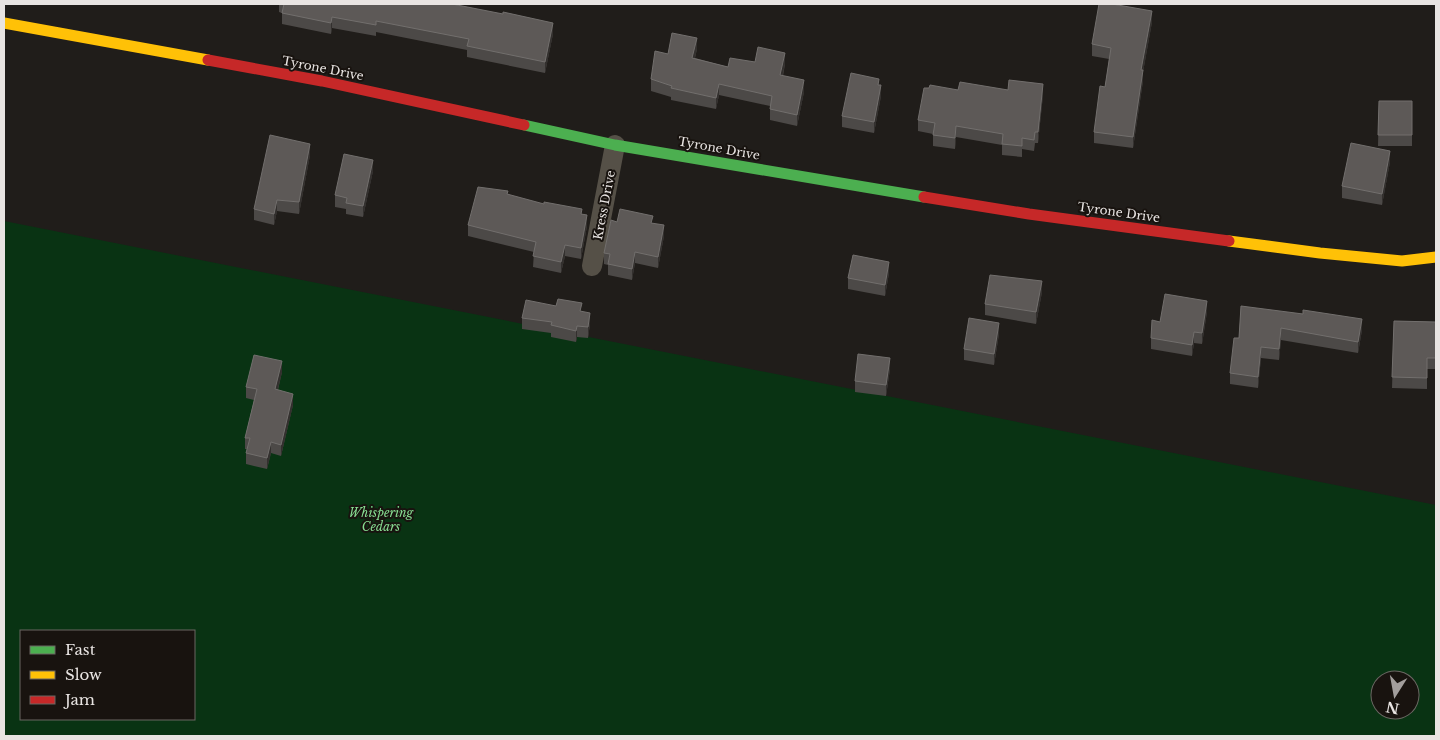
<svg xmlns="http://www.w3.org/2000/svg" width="1440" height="740" viewBox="0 0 1440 740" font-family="'Libre Baskerville',serif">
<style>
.green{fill:#093313;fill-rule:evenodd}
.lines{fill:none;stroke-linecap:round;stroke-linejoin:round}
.street{stroke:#555047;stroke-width:20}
.fast{stroke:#4caf50;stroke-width:11}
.slow{stroke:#ffc107;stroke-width:11}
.jam{stroke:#c62828;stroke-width:11}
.wall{fill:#4c4947}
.shaded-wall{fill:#33302e}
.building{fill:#5d5957;stroke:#726f6d}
.labels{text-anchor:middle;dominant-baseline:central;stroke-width:4;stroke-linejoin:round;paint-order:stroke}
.street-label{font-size:12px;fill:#e8e4e2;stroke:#18130f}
.park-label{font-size:12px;font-style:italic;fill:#87dd92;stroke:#18130f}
</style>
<rect width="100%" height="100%" fill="#201d1a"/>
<path class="green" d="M 4,221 L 1436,505 L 1436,736 L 4,736 ZM 21,631 L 194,631 L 194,719 L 21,719 ZM 1380,680 L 1410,680 L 1410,710 L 1380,710 Z"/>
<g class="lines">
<path class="street" d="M 592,266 L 615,145"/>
<path class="fast" d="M 524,125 L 615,145 L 924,197"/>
<path class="slow" d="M 4,23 L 208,60
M 1229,241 L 1320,253 L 1402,261 L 1436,257"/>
<path class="jam" d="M 208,60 L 322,81 L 524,125
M 924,197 L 1029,214 L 1229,241"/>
</g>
<path class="wall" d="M 279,4 L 452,4 L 553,34 L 545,73 L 467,57 L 467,50 L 376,32 L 376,36 L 332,28 L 331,34 L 282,24 L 282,13 L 279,12 Z
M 1152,22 L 1143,72 L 1143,81 L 1133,148 L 1094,143 L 1094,132 L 1105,87 L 1109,59 L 1092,56 L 1092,44 Z
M 697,49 L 695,58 L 728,67 L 755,62 L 785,64 L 783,76 L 804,92 L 797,126 L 770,120 L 770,106 L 719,95 L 716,109 L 671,100 L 671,97 L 651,91 L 651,79 L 668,54 Z
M 879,85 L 881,96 L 874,133 L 842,127 L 842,116 Z
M 958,90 L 1043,95 L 1038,143 L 1035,143 L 1034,151 L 1022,149 L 1022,157 L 1002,155 L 1002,145 L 956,137 L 955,149 L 933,146 L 933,134 L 918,131 L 918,120 Z
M 1379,101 L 1412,101 L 1412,146 L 1378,146 Z
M 310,155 L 299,214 L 277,211 L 274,225 L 254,220 L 254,209 Z
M 1390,162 L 1382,205 L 1342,198 L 1342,186 Z
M 373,171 L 363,217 L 346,214 L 346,209 L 335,207 L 335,195 Z
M 508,195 L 582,214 L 587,226 L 581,259 L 565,256 L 561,273 L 533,267 L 534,252 L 468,236 L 468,225 Z
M 653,223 L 664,236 L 658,268 L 635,263 L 632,280 L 608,275 L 608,265 L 604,264 L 604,253 Z
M 889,273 L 885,296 L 848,289 L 848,278 Z
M 1042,292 L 1036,324 L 985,315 L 985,304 Z
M 1241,306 L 1362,330 L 1358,353 L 1281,340 L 1279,360 L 1261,358 L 1258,388 L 1230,384 L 1230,373 L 1239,338 Z
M 582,311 L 590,324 L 588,338 L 577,337 L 576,342 L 551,337 L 551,333 L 522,329 L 522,318 Z
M 1207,312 L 1202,344 L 1194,343 L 1192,356 L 1151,349 L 1151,338 L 1160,322 Z
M 1394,321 L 1436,322 L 1436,369 L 1427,369 L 1427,389 L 1392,388 Z
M 999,334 L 994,365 L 964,360 L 964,349 Z
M 890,369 L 886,396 L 855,392 L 855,381 Z
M 282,372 L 278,390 L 293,405 L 281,456 L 271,453 L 267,469 L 246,464 L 246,453 L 247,449 L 245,449 L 245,438 L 254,400 L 246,398 L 246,387 Z"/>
<path class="shaded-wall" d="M 1152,11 L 1152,22 L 1143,72 L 1143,81 L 1133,148 L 1133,137 L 1141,70 Z
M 332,17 L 332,28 L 331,34 L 331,23 Z
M 553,23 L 553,34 L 545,73 L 545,62 Z
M 697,38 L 697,49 L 692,69 L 692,58 Z
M 785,53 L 785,64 L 780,86 L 780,75 Z
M 804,80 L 804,92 L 797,126 L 797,115 Z
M 719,84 L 719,95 L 716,109 L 716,98 Z
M 1043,84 L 1043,95 L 1038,143 L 1038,132 Z
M 881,85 L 881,96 L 874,133 L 874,122 Z
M 956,126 L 956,137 L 955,149 L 955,138 Z
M 310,144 L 310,155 L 299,214 L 299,202 Z
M 1390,151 L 1390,162 L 1382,205 L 1382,194 Z
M 373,160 L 373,171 L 363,217 L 363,206 Z
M 277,200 L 277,211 L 274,225 L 274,214 Z
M 587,215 L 587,226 L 581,259 L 581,248 Z
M 664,225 L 664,236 L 658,268 L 658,257 Z
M 565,245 L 565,256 L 561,273 L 561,262 Z
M 635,252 L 635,263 L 632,280 L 632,269 Z
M 889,262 L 889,273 L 885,296 L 885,285 Z
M 1042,281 L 1042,292 L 1036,324 L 1036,312 Z
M 1207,301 L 1207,312 L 1202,344 L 1202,333 Z
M 590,313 L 590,324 L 588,338 L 588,327 Z
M 1362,319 L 1362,330 L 1358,353 L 1358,342 Z
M 999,323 L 999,334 L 994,365 L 994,354 Z
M 577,326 L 577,337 L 576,342 L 576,331 Z
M 1281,328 L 1281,340 L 1279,360 L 1279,349 Z
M 1194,332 L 1194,343 L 1192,356 L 1192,345 Z
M 1261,347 L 1261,358 L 1258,388 L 1258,377 Z
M 890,358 L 890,369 L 886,396 L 886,385 Z
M 282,361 L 282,372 L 275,401 L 275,389 Z
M 293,394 L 293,405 L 281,456 L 281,445 Z
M 271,442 L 271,453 L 267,469 L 267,458 Z"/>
<path class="building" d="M 284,4 L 452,4 L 503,14 L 503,12 L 553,23 L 545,62 L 467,46 L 469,39 L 376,21 L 376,25 L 332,17 L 331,23 L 282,13 Z
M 1099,4 L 1112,4 L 1152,11 L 1141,70 L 1143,70 L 1133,137 L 1094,132 L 1100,86 L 1105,87 L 1111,48 L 1092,44 Z
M 672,33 L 697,38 L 692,58 L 728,67 L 730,58 L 755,62 L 758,47 L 785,53 L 780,75 L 804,80 L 797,115 L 770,109 L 772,96 L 719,84 L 716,98 L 671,88 L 672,86 L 651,79 L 655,51 L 668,54 Z
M 851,73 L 879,79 L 878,85 L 881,85 L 874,122 L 842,116 Z
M 1009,80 L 1043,84 L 1038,132 L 1035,132 L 1034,140 L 1022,138 L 1022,146 L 1002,144 L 1003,134 L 956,126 L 955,138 L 933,135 L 935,123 L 918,120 L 924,88 L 929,88 L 930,85 L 958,90 L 960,82 L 1008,90 Z
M 1379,101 L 1412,101 L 1412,135 L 1378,135 Z
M 270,135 L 310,144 L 299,202 L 277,200 L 274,214 L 254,209 Z
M 1351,143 L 1390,151 L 1382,194 L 1342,186 Z
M 344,154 L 373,160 L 363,206 L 346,203 L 347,198 L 335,195 Z
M 478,187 L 508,191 L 507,194 L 544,204 L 544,202 L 582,209 L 581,214 L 587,215 L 581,248 L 565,245 L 561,262 L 533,256 L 536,242 L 468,225 Z
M 620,209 L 653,216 L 651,223 L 664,225 L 658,257 L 635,252 L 632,269 L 608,264 L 610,254 L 604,253 L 611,220 L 617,222 Z
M 853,255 L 889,262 L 885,285 L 848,278 Z
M 990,275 L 1042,281 L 1036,312 L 985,304 Z
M 1165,294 L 1207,301 L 1202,333 L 1194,332 L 1192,345 L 1151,338 L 1152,320 L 1160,322 Z
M 558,299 L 582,303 L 580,311 L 590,313 L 588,327 L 577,326 L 576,331 L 551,325 L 552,322 L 522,318 L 526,300 L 556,306 Z
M 1241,306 L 1303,314 L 1303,310 L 1362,319 L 1358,342 L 1281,328 L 1279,349 L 1261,347 L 1258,377 L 1230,373 L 1234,338 L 1239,338 Z
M 969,318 L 999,323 L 994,354 L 964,349 Z
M 1394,321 L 1436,322 L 1436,358 L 1427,358 L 1427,378 L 1392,377 Z
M 858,354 L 890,358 L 886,385 L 855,381 Z
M 254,355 L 282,361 L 275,389 L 293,394 L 281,445 L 271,442 L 267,458 L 246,453 L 250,438 L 245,438 L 257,389 L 246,387 Z"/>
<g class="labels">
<g class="street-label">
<text transform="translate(323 68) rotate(11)">Tyrone Drive</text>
<text transform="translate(719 148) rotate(10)">Tyrone Drive</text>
<text transform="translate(604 205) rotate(-79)">Kress Drive</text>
<text transform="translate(1119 212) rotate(8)">Tyrone Drive</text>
</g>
<g class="park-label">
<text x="381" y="512">Whispering<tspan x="381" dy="14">Cedars</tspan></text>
</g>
</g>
<rect width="1440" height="740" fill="none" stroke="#e8e4e2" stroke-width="10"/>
<rect x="20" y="630" width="175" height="90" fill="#18130f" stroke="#6b6763"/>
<rect x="30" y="646" width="25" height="8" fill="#4caf50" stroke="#6b6763"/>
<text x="65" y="655" font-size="15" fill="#e8e4e2">Fast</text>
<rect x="30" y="671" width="25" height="8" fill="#ffc107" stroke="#6b6763"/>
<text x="65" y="680" font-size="15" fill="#e8e4e2">Slow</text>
<rect x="30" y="696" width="25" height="8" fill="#c62828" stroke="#6b6763"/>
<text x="65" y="705" font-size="15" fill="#e8e4e2">Jam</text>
<g transform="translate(1395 695) rotate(191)"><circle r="24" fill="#18130f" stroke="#6b6763"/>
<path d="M0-4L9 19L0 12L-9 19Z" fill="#a29e9c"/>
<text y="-8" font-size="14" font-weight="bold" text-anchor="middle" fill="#e8e4e2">N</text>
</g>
</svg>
